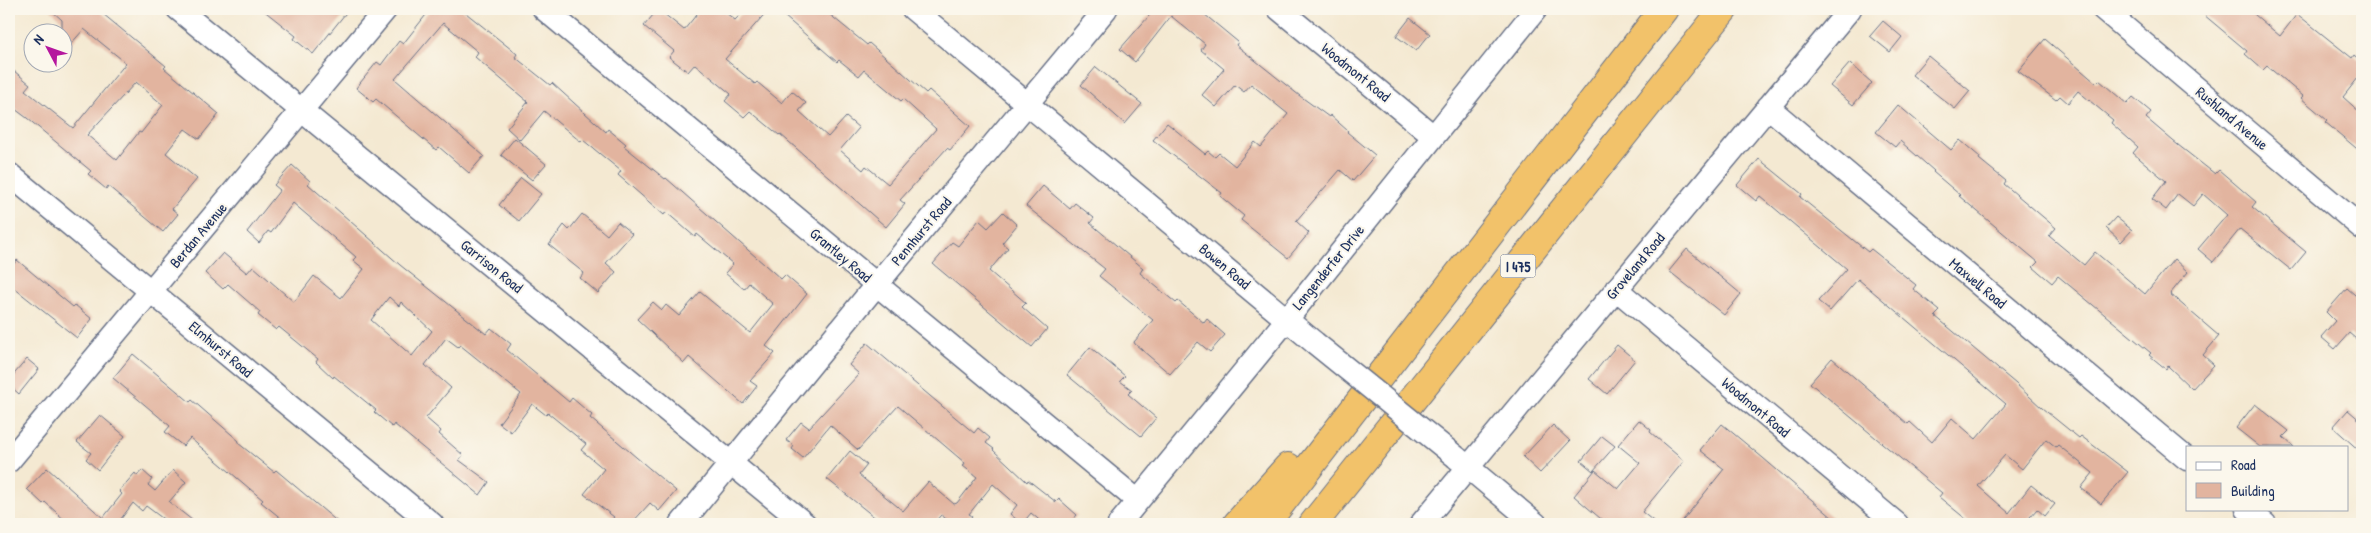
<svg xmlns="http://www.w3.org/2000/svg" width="2371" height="533" viewBox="0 0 2371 533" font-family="'Patrick Hand',sans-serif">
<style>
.building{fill:#e2b49f;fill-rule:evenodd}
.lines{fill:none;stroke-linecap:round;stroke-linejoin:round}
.street-casing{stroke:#677087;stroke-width:25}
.highway-casing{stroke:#677087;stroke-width:30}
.street{stroke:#fff;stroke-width:22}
.highway{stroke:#f2c26a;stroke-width:28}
.street-bridge-casing{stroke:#677087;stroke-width:25;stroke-linecap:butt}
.street-bridge{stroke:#fff;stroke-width:22}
.labels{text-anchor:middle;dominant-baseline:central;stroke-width:4;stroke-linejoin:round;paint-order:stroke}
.shield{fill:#fbf7ec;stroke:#5e6b89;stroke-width:1}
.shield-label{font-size:14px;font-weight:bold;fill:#1b2f5e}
.street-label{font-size:15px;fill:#1b2f5e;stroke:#fbf7ec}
</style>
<rect width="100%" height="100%" fill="#fbf7ec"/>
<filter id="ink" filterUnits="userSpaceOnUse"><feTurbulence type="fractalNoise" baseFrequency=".02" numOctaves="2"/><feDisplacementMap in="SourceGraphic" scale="10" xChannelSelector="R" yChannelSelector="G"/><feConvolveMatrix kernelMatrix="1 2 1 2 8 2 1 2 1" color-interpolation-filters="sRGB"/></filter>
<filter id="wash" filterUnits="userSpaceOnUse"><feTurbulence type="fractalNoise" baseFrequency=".0096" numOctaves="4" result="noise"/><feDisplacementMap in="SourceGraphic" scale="20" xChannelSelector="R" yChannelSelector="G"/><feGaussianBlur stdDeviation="1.12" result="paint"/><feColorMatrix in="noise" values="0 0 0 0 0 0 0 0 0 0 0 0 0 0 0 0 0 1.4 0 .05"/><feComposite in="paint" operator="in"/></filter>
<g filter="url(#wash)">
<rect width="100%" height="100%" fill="#f4e9d2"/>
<g id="blocks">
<path class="building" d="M 50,9 L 97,9 L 166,66 L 164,68 L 219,114 L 199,139 L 185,129 L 166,153 L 197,179 L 172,209 L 178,214 L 163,232 L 108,186 L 106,189 L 88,174 L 91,171 L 27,118 L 11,106 L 9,109 L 9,67 L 30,84 L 25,90 L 73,128 L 126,63 L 84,29 L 62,54 L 62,20 ZM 136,82 L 163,105 L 141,133 L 139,132 L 117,160 L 87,135 Z
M 262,9 L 349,9 L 313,54 L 294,39 L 296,36 Z
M 426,9 L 461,9 L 517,54 L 515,57 L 550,85 L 552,83 L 606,132 L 608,129 L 626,144 L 624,146 L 665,179 L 666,178 L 781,279 L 785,275 L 807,294 L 766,346 L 775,353 L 750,381 L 757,386 L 743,404 L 689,357 L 684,363 L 637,319 L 653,302 L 662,310 L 666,305 L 679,316 L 700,292 L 750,333 L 773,304 L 749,283 L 744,289 L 725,273 L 733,264 L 697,234 L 695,237 L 666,212 L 664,215 L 618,175 L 621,171 L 583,140 L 581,142 L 544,111 L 520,140 L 507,128 L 528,102 L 475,57 L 478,52 L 443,23 L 395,79 L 484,156 L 469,173 L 439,147 L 436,150 L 376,99 L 373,102 L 356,88 L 377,62 L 381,65 L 399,41 L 403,44 L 429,11 Z
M 658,9 L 684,30 L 701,9 L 721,9 L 735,20 L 746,9 L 769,9 L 725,59 L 755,84 L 757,82 L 782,103 L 792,91 L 806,103 L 799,111 L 828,137 L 846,117 L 859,128 L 840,150 L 863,170 L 866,166 L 888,184 L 936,129 L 903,99 L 901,101 L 864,70 L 859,76 L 839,60 L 837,62 L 776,9 L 823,9 L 867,45 L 869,43 L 926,93 L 929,90 L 970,126 L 950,150 L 947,148 L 900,200 L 905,204 L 886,227 L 780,134 L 779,135 L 750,111 L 744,117 L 725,101 L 731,94 L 695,64 L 688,72 L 669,57 L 674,51 L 644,26 Z
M 1155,9 L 1198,9 L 1238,42 L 1236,45 L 1300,96 L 1329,117 L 1330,115 L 1348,131 L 1347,132 L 1375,155 L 1353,181 L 1340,170 L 1296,221 L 1309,233 L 1288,258 L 1241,220 L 1244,216 L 1220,196 L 1222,193 L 1153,140 L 1167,123 L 1205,154 L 1208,151 L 1215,157 L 1219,153 L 1235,166 L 1255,142 L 1261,147 L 1288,114 L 1251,84 L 1244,92 L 1235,85 L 1216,107 L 1202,95 L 1224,69 L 1201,50 L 1205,44 L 1171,16 L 1135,62 L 1120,49 Z
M 2197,9 L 2248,9 L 2280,36 L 2297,14 L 2352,58 L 2354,55 L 2362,62 L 2362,73 L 2343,97 L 2362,114 L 2362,153 L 2325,122 L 2327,120 L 2301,98 L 2303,96 L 2267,66 L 2263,70 L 2245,54 L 2247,51 Z
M 1410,18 L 1430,34 L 1416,51 L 1396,36 Z
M 1883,21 L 1902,37 L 1890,52 L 1870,36 Z
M 2045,39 L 2096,83 L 2099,80 L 2127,104 L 2133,97 L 2151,112 L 2146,118 L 2173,141 L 2215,174 L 2219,170 L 2256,202 L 2252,207 L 2306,252 L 2291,270 L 2240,229 L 2213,262 L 2198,249 L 2227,215 L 2203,194 L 2193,206 L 2178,194 L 2166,210 L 2152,199 L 2166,181 L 2133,153 L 2138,147 L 2111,123 L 2113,120 L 2078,91 L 2068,103 L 2060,96 L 2056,100 L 2018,71 Z
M 1928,56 L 1970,91 L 1955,109 L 1912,75 Z
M 1850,63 L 1872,83 L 1853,105 L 1830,86 Z
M 1096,67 L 1142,104 L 1125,124 L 1081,85 Z
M 1898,105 L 1951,150 L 1960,140 L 1980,157 L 1979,159 L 2006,181 L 2004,184 L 2056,228 L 2049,236 L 2084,265 L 2095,252 L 2145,294 L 2174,259 L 2188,272 L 2170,294 L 2219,336 L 2203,355 L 2214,365 L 2192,389 L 2168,366 L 2166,369 L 2149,355 L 2151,353 L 2058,276 L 2052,283 L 2033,267 L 2038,262 L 1959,196 L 1960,195 L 1933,172 L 1934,171 L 1900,141 L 1895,147 L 1876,132 Z
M 515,138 L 546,164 L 532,180 L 501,155 Z
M 1759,159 L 1802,194 L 1800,197 L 1868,252 L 1871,249 L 1916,285 L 1913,289 L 1940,311 L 1935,316 L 2016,384 L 2042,408 L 2079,438 L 2081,436 L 2128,472 L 2101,504 L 2081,488 L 2093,473 L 2058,445 L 2056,447 L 2046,439 L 2022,469 L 2005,455 L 1978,486 L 2009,513 L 2031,485 L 2055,504 L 2045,516 L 2037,509 L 2024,524 L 1972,524 L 1939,497 L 1942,493 L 1810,383 L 1832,358 L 1908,424 L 1910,422 L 1932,442 L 1952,418 L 1976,439 L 2006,404 L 1858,279 L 1830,311 L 1818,301 L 1847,269 L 1760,196 L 1756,201 L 1737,185 Z
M 292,165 L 310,181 L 308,184 L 400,265 L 486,334 L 491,328 L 511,344 L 507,350 L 569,402 L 572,398 L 592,415 L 590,418 L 676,491 L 659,511 L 650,503 L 631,524 L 608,524 L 614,517 L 584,494 L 604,469 L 581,450 L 586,444 L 548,413 L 546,415 L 532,404 L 511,432 L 499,423 L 521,394 L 460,345 L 458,347 L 446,338 L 425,365 L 451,388 L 426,418 L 441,431 L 439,434 L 463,455 L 459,460 L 489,482 L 480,495 L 394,424 L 392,427 L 374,412 L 376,410 L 334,376 L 333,378 L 316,362 L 318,359 L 279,327 L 276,330 L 258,315 L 260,312 L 228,284 L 223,289 L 205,273 L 223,253 L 247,273 L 253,266 L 294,302 L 314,276 L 341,298 L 364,269 L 353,260 L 356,257 L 293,203 L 271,233 L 268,231 L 259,243 L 247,232 L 280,190 L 274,185 ZM 389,297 L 399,306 L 401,302 L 432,331 L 412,356 L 371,320 Z
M 521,178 L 541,194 L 519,221 L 499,205 Z
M 1043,186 L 1070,209 L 1075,203 L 1094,218 L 1090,223 L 1143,268 L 1140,273 L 1176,303 L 1178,301 L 1204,323 L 1207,319 L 1225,335 L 1210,352 L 1198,342 L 1170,374 L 1135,344 L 1134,342 L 1153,320 L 1099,276 L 1105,269 L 1026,206 Z
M 1003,212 L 1017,225 L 1002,243 L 1008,248 L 989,271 L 1026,303 L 1022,307 L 1047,329 L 1032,347 L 933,264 L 952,242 L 958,246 L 979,220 L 988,228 Z
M 582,214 L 607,235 L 618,222 L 632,234 L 606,263 L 616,272 L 598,293 L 580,278 L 584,273 L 549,245 L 564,225 L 569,230 Z
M 2116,217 L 2132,230 L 2121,242 L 2106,228 Z
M 1687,249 L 1741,294 L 1724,315 L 1669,271 Z
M 17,260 L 73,307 L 75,305 L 92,319 L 77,338 L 9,284 L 9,270 Z
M 2347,288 L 2362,301 L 2362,344 L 2349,333 L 2335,349 L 2321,337 L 2335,321 L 2326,312 Z
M 867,343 L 974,433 L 978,428 L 990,438 L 986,443 L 994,449 L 993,450 L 1027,482 L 1028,480 L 1056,502 L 1059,499 L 1077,515 L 1069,524 L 1044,524 L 1031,513 L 1022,524 L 1010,514 L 1017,505 L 993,484 L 969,514 L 972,516 L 965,524 L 953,524 L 941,515 L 933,524 L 883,524 L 827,479 L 850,451 L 867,465 L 859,475 L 903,511 L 928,482 L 954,504 L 957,503 L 977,477 L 963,466 L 965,463 L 898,406 L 858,450 L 830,425 L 803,458 L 792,449 L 794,446 L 786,440 L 801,422 L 809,428 L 859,374 L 849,365 Z
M 1617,345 L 1635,360 L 1607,394 L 1589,379 Z
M 1090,347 L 1125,376 L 1120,381 L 1132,390 L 1128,394 L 1156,418 L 1141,436 L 1067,375 Z
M 133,354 L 190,402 L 192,400 L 239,441 L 238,443 L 274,472 L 276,470 L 340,524 L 288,524 L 261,502 L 263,500 L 190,438 L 183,446 L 165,432 L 170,426 L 113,378 Z
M 27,359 L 39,369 L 19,394 L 9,385 L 9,380 Z
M 2255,404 L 2289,431 L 2283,437 L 2294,447 L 2260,447 L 2236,428 Z
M 2348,410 L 2362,422 L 2362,453 L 2333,427 Z
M 100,415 L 125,436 L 98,470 L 86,459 L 91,453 L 77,442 Z
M 1639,420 L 1651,430 L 1650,432 L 1684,461 L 1642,512 L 1657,524 L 1607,524 L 1574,496 L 1595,470 L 1618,489 L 1640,463 L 1618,445 Z
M 1722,424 L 1763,458 L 1840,524 L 1680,524 L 1724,469 L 1700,450 Z
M 1553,425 L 1570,441 L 1540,473 L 1523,457 Z
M 1602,436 L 1615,446 L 1593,471 L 1581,461 Z
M 47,468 L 103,518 L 122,494 L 119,491 L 135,473 L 137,476 L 142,470 L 152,479 L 148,485 L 155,491 L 173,470 L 186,482 L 169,502 L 197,524 L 170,524 L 146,506 L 142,511 L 133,503 L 117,524 L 69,524 L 45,502 L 43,504 L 27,489 Z"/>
</g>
</g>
<g filter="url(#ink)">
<use href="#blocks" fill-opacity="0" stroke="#677087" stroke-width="1"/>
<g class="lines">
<g class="street-casing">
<path id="street" d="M 178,9 L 805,524
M 544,9 L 1138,501
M 913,9 L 1315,343
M 1279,9 L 1433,136
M 2103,9 L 2362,228
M 1768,107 L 2187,459
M 9,174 L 432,524
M 1616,289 L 1897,524
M 1457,458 L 1536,524
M 9,461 L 386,9
M 2247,509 L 2265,524
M 681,524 L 877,284 L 1106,9
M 1119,524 L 1288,318 L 1536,9
M 1421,524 L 1850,9"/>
</g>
<g class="highway-casing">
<path id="highway" d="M 1237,524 L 1288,467
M 1265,524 L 1664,9
M 1313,524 L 1724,9"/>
</g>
<use href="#street" class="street"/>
<use href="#highway" class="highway"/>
<g class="street-bridge-casing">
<path id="street-bridge" d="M 1315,343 L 1456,457"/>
</g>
<use href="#street-bridge" class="street-bridge"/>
</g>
</g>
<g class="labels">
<rect class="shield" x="1500.5" y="254.5" width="35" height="23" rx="4"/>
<g class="shield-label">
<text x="1518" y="266">I 475</text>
</g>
<g class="street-label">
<text transform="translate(1356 72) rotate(39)">Woodmont Road</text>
<text transform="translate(2232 118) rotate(40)">Rushland Avenue</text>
<text transform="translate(921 231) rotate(-50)">Pennhurst Road</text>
<text transform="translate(198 235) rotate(-50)">Berdan Avenue</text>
<text transform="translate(841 255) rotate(40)">Grantley Road</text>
<text transform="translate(492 266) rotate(39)">Garrison Road</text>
<text transform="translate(1225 266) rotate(40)">Bowen Road</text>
<text transform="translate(1635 266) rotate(-50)">Groveland Road</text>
<text transform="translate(1328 267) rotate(-51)">Langenderfer Drive</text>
<text transform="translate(1978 283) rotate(40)">Maxwell Road</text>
<text transform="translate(221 349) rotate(40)">Elmhurst Road</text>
<text transform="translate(1756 407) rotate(40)">Woodmont Road</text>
</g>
</g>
<rect width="2371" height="533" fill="none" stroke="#fbf7ec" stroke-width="30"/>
<rect x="2186" y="446" width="162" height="65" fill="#fbf7ec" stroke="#a1a7b3"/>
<rect x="2196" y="462" width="25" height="8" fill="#ffffff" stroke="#a1a7b3"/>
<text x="2231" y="470" font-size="15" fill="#1b2f5e">Road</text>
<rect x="2196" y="483" width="25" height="15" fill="#e2b49f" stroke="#a1a7b3"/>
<text x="2231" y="496" font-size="15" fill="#1b2f5e">Building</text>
<g transform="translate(48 48) rotate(311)"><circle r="24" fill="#fbf7ec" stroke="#a1a7b3"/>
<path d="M0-4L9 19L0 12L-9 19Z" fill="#b5179e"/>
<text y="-8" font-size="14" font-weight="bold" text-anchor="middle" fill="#1b2f5e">N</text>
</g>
</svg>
